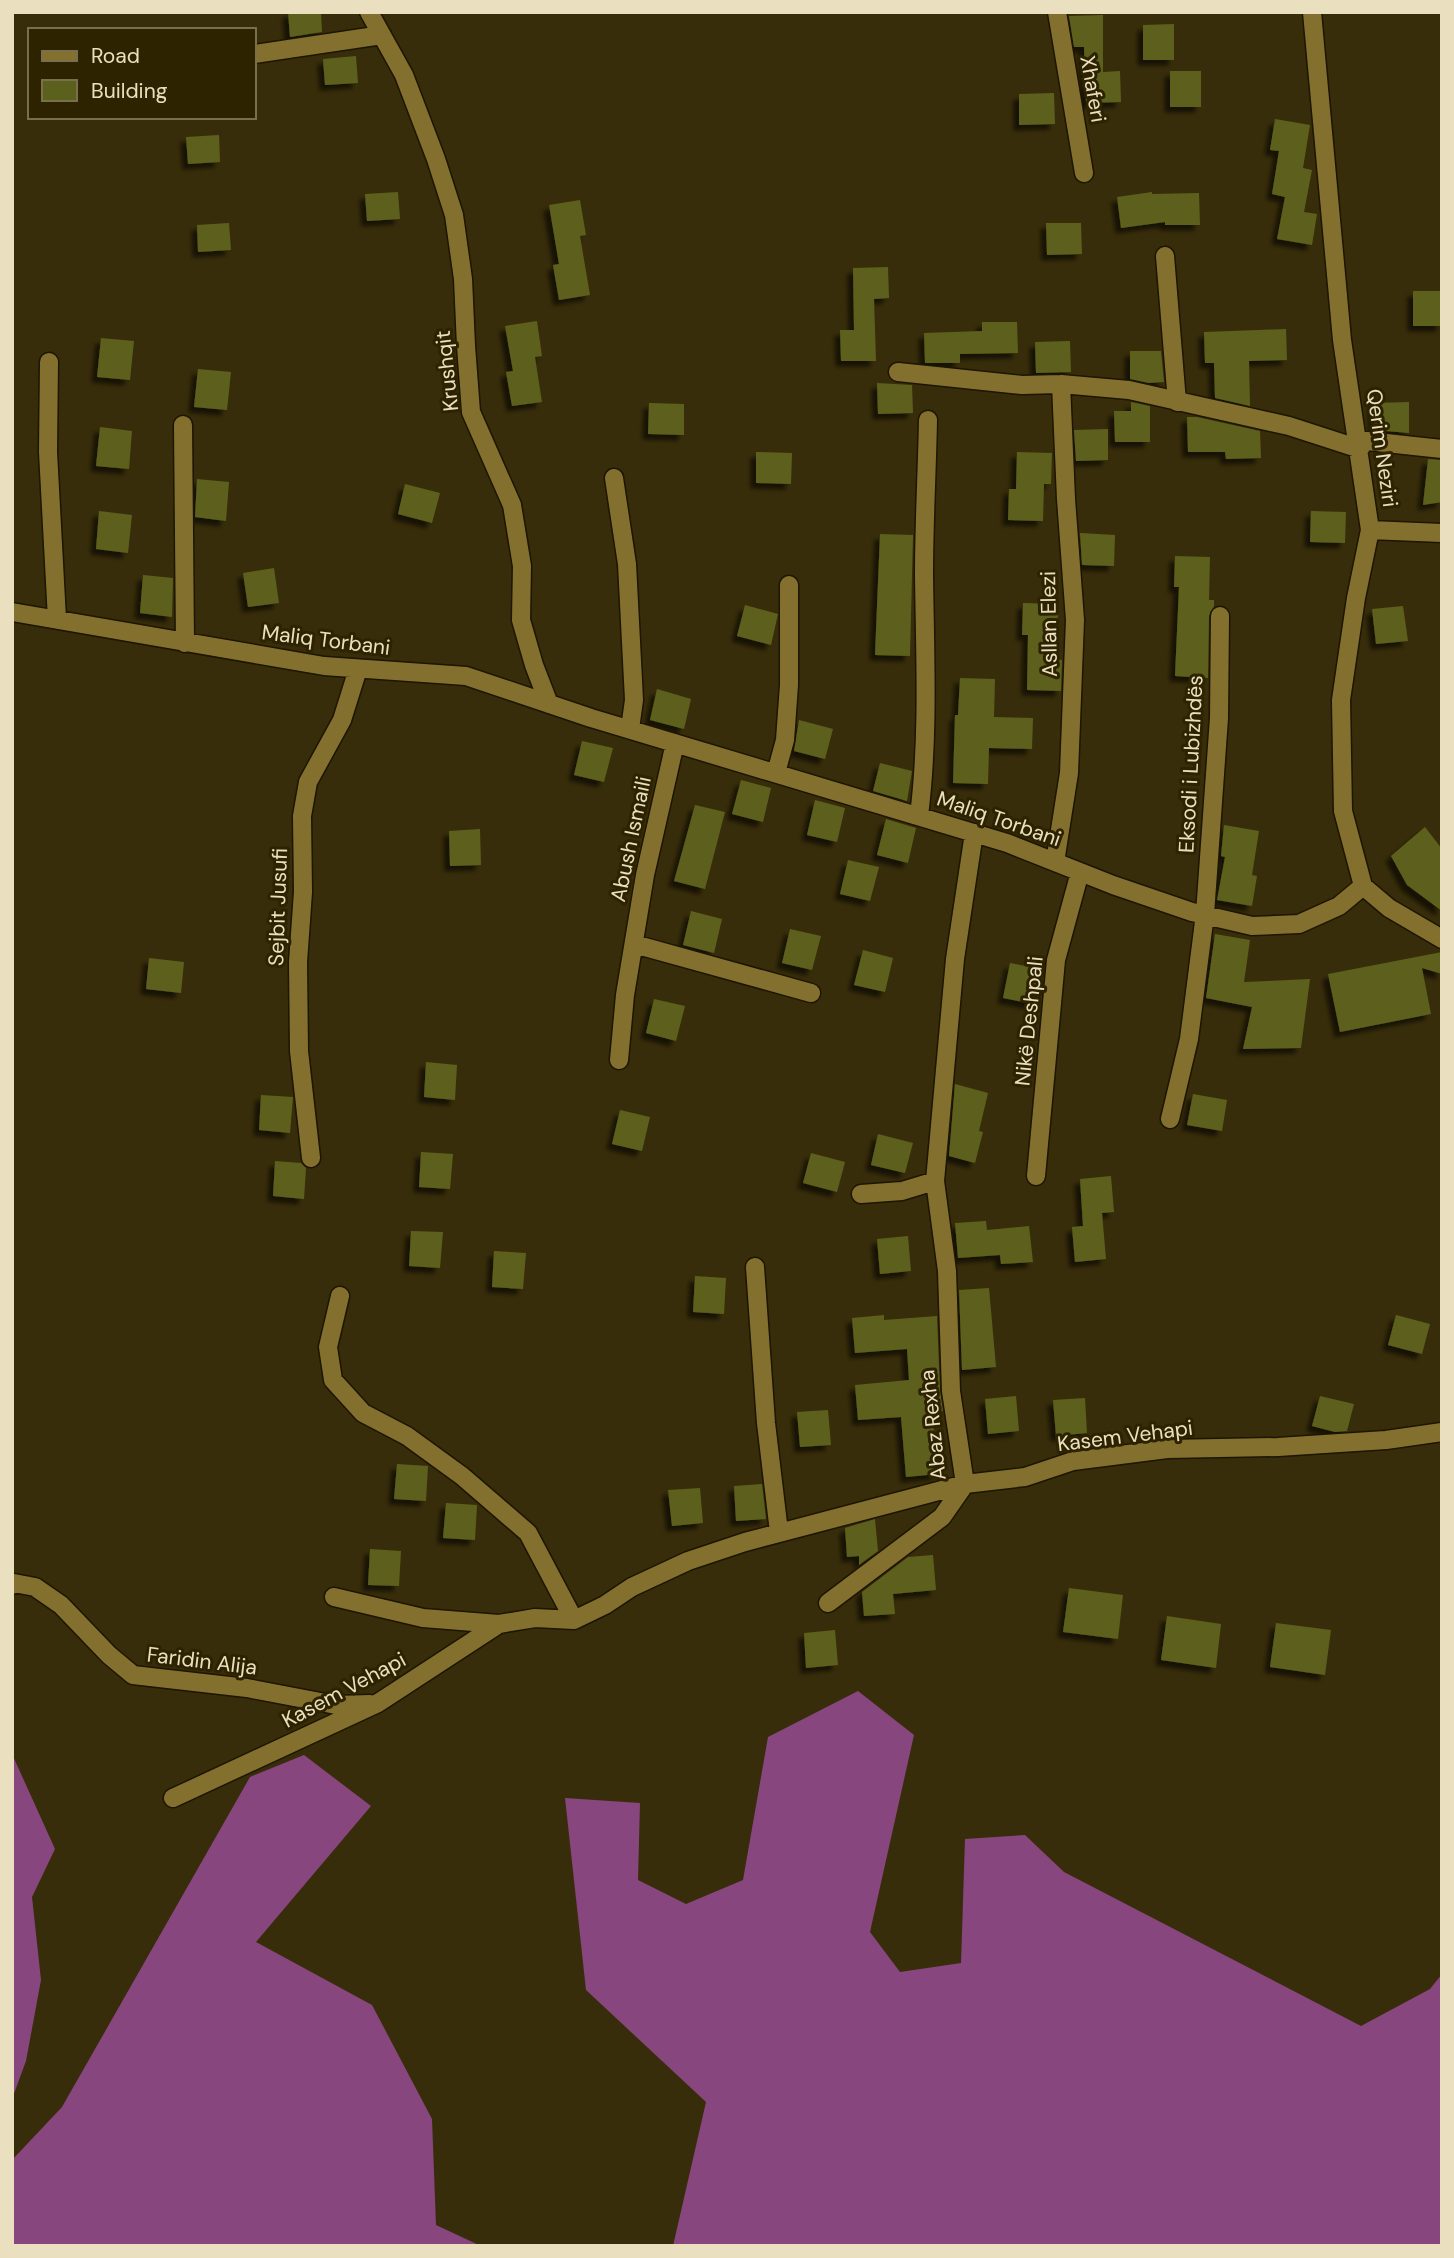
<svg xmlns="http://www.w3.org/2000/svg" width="1454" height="2258" viewBox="0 0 1454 2258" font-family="'DM Sans',sans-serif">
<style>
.forest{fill:#87467e}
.building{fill:#5c601d;filter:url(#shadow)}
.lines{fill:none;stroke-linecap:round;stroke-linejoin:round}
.minor-casing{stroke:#1c1603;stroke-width:21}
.minor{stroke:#84702e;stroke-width:18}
.labels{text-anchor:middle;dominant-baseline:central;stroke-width:6;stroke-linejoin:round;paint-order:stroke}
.street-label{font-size:21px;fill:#eae0c0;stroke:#2d2301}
</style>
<defs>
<filter id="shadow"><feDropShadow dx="-5.5" dy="5.5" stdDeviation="2" flood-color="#0009"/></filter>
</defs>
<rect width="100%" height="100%" fill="#382d0a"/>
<path class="forest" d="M 858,1691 L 914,1735 L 870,1932 L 900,1972 L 961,1963 L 965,1839 L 1025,1835 L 1064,1872 L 1361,2026 L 1430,1989 L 1442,1974 L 1442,2246 L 673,2246 L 706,2102 L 586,1990 L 565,1798 L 640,1803 L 638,1880 L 686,1904 L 743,1880 L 768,1737 Z
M 12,1754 L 55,1849 L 32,1897 L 41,1980 L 26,2061 L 12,2099 Z
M 304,1755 L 371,1806 L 256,1942 L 372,2005 L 432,2119 L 436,2225 L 481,2246 L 12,2246 L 12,2160 L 62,2107 L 250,1777 Z"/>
<path class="building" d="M 288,12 L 321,12 L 322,32 L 290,37 Z
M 1103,15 L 1103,72 L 1120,71 L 1121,102 L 1086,103 L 1084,47 L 1074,47 L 1069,16 Z
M 1174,24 L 1174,60 L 1143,60 L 1143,25 Z
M 356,56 L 358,83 L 325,85 L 323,59 Z
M 1170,71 L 1201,71 L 1201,107 L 1170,107 Z
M 1054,93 L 1055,124 L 1019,125 L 1019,94 Z
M 1275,119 L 1310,125 L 1303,168 L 1312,170 L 1304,212 L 1317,214 L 1312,245 L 1277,239 L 1285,197 L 1272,194 L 1279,151 L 1270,150 Z
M 219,135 L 220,162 L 188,164 L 186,137 Z
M 398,192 L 400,219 L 367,221 L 365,194 Z
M 1152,192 L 1152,194 L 1199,193 L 1200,225 L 1165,225 L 1165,222 L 1121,228 L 1117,197 Z
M 580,200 L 586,235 L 580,236 L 590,295 L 559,300 L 553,265 L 559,264 L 549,205 Z
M 229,223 L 231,250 L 198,252 L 197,225 Z
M 1046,223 L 1081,223 L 1082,254 L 1047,255 Z
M 888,267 L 889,298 L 874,299 L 876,361 L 841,361 L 840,330 L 854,330 L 853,268 Z
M 1413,291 L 1442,291 L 1442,326 L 1413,326 Z
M 537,321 L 542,356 L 535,357 L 542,402 L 512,406 L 506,372 L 513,371 L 505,326 Z
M 982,322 L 1017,322 L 1018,353 L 960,354 L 960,363 L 925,363 L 924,333 L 982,331 Z
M 1286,329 L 1287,360 L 1249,361 L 1250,406 L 1215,398 L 1214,363 L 1205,363 L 1204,332 Z
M 101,338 L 134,341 L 130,380 L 97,377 Z
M 1070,341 L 1071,372 L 1036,373 L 1035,342 Z
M 1130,351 L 1161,351 L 1164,382 L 1149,383 L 1130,379 Z
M 198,369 L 231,372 L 227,410 L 194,407 Z
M 877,383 L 912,385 L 913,413 L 878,414 Z
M 1131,402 L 1150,406 L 1150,442 L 1115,442 L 1114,411 L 1131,411 Z
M 1409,402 L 1409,433 L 1374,430 L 1374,403 Z
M 649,403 L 684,404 L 684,435 L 648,434 Z
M 1187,417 L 1197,417 L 1260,431 L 1261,458 L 1226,459 L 1225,452 L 1188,452 Z
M 100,427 L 132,431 L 129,469 L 96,466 Z
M 1108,429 L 1108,460 L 1076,461 L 1074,430 Z
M 756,452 L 792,453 L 791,484 L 756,483 Z
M 1017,452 L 1052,453 L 1051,484 L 1044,484 L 1043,521 L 1008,520 L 1009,489 L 1016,489 Z
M 1428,459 L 1442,460 L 1442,502 L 1423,505 Z
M 197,479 L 229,482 L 226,521 L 195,517 Z
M 405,484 L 440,493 L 432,523 L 398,514 Z
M 99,511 L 132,515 L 128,553 L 96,549 Z
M 1311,511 L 1346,512 L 1345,543 L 1310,542 Z
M 1080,533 L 1115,535 L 1114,566 L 1082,565 Z
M 880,534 L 913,535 L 910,656 L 875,655 Z
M 1175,556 L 1210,557 L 1209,600 L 1214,600 L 1214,606 L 1209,616 L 1208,678 L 1175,676 L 1179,587 L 1174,587 Z
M 274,568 L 279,603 L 248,607 L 243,573 Z
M 143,575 L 173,578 L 172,617 L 140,613 Z
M 1023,603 L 1058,604 L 1057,659 L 1062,660 L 1061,691 L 1027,690 L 1028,635 L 1022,635 Z
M 745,605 L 778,614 L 771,645 L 737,636 Z
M 1403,606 L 1408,641 L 1376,644 L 1372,609 Z
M 960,678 L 995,679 L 994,717 L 1033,718 L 1032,749 L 989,748 L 988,784 L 953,783 L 955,715 L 958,715 Z
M 657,689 L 691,699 L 684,729 L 650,720 Z
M 799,720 L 833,729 L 825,759 L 794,751 Z
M 582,741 L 613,748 L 604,782 L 574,775 Z
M 880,763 L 912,771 L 907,801 L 873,791 Z
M 741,780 L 771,788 L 763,822 L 732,814 Z
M 815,800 L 845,808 L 837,842 L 807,835 Z
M 695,805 L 725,812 L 705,889 L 674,881 Z
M 886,819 L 916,828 L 908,863 L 877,855 Z
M 1224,825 L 1259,831 L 1252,875 L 1257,876 L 1252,906 L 1217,900 L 1225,857 L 1221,856 Z
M 1425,827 L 1442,849 L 1442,911 L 1407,885 L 1391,856 Z
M 480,829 L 481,865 L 450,866 L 449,831 Z
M 848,860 L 879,867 L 870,901 L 840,894 Z
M 691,911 L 722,919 L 714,953 L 683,945 Z
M 790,929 L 821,936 L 812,970 L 782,963 Z
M 1215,934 L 1250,940 L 1244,982 L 1310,979 L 1301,1048 L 1243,1049 L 1252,1007 L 1206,998 Z
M 863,950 L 893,958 L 885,992 L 854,985 Z
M 1442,952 L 1442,974 L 1422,968 L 1431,1014 L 1340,1032 L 1328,974 Z
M 149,958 L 184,962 L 181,993 L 146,989 Z
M 1010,963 L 1041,969 L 1034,1004 L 1003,998 Z
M 654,999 L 685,1006 L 676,1041 L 646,1033 Z
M 426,1062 L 457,1065 L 455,1100 L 424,1097 Z
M 955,1084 L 988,1093 L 979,1131 L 983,1132 L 975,1163 L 949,1156 Z
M 1193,1094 L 1227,1100 L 1222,1131 L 1187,1125 Z
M 261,1095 L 293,1097 L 290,1133 L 259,1130 Z
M 620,1110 L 650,1117 L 642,1151 L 612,1144 Z
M 878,1134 L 913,1143 L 905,1173 L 871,1165 Z
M 421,1152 L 453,1154 L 450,1189 L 419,1187 Z
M 811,1153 L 845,1162 L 837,1192 L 803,1183 Z
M 275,1161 L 301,1163 L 306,1168 L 304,1199 L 273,1196 Z
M 1111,1176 L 1114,1212 L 1102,1213 L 1106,1259 L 1075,1262 L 1072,1227 L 1083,1226 L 1080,1179 Z
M 986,1221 L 987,1230 L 1029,1226 L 1033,1262 L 1001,1264 L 1000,1255 L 958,1258 L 955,1223 Z
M 411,1231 L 443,1232 L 440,1268 L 409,1266 Z
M 908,1236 L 911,1271 L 880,1274 L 877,1239 Z
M 494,1251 L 526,1253 L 523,1289 L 492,1287 Z
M 695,1276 L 726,1278 L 724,1314 L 693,1312 Z
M 989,1288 L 996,1367 L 962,1370 L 959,1290 Z
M 884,1315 L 884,1320 L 937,1316 L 940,1391 L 943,1411 L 932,1412 L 938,1474 L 906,1477 L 901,1417 L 858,1420 L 855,1385 L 909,1380 L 907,1349 L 855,1353 L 852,1318 Z
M 1396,1315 L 1430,1324 L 1422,1354 L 1388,1345 Z
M 1016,1396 L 1019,1431 L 988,1434 L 985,1399 Z
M 1320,1396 L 1354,1404 L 1347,1431 L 1335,1432 L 1312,1426 Z
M 1085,1398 L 1087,1433 L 1056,1436 L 1053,1400 Z
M 828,1410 L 831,1445 L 800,1447 L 797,1412 Z
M 397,1464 L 428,1466 L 426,1501 L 394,1499 Z
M 762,1484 L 766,1519 L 736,1521 L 734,1486 Z
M 700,1488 L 703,1523 L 672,1526 L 668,1490 Z
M 446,1503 L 477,1505 L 475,1540 L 443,1538 Z
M 875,1519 L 878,1551 L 859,1565 L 859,1556 L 847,1557 L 845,1528 Z
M 370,1549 L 401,1551 L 399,1586 L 368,1585 Z
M 933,1555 L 936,1590 L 893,1594 L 895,1614 L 864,1616 L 862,1592 L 908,1557 Z
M 1069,1588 L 1123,1595 L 1118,1639 L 1063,1632 Z
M 1167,1616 L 1221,1624 L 1216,1668 L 1161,1660 Z
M 1276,1623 L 1331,1630 L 1325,1675 L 1270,1667 Z
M 835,1630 L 838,1665 L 806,1668 L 804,1633 Z"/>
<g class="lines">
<g class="minor-casing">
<path id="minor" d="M 369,12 L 404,75 L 436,159 L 454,215 L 463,279 L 466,346 L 471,412 L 512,505 L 522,566 L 521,620 L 534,665 L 549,704
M 1057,12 L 1084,173
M 1312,12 L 1342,340 L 1370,530 L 1356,598 L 1341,700 L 1343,811 L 1363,886
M 254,54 L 382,35
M 1165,256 L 1177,402
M 49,362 L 48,452 L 57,619
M 898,372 L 1022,385 L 1061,384 L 1129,390 L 1289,426 L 1360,449
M 183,425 L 185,643
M 1358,440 L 1442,449
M 614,478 L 627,564 L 634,700 L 630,729
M 1370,530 L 1442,533
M 12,612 L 324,666 L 466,676 L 591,718 L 1007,843 L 1113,885 L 1192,912 L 1252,926 L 1299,924 L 1339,906 L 1363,886
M 776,773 L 785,740 L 789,685 L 789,585
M 919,816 C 929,736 925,656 924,575 C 924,523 927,471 928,420
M 1055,862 L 1069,773 L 1075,620 L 1066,499 L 1061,384
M 1363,886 L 1389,908 L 1442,939
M 634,944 L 811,993
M 619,1060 L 625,995 L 645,875 L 675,743
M 1170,1119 L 1189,1039 L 1205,914 L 1219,718 L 1220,616
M 311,1158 L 299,1051 L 298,962 L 303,892 L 302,816 L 308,782 L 342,720 L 358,669
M 1036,1176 L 1056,960 L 1080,872
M 861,1194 L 902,1191 L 935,1181
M 755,1267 L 766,1423 L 779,1532
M 340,1296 L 328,1347 L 333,1380 L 363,1413 L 407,1436 L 462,1476 L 528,1533 L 574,1620
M 12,1585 L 14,1583 L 35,1587 L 61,1605 L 109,1655 L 133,1675 L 247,1688 L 336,1705 L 370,1704
M 334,1597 L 423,1618 L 499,1624
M 828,1603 L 942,1517 L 965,1484 L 951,1391 L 947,1271 L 935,1181 L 955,959 L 974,833
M 173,1798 L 378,1703 L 499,1624 L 535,1618 L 574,1620 L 605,1605 L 632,1587 L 688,1561 L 745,1542 L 965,1484 L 1025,1477 L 1073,1461 L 1167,1449 L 1278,1447 L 1386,1440 L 1442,1432"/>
</g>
<use href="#minor" class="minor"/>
</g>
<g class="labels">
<g class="street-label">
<text transform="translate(1093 89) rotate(80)">Xhaferi</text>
<text transform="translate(447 371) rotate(-96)">Krushqit</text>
<text transform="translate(1382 448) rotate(82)">Qerim Neziri</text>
<text transform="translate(1049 624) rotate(-91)">Asllan Elezi</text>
<text transform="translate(326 640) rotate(7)">Maliq Torbani</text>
<text transform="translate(1191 764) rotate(-87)">Eksodi i Lubizhdës</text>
<text transform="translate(999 819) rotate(19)">Maliq Torbani</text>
<text transform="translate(631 839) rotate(-78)">Abush Ismaili</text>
<text transform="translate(278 907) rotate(-88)">Sejbit Jusufi</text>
<text transform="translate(1029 1021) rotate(-84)">Nikë Deshpali</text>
<text transform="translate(933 1425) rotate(-96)">Abaz Rexha</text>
<text transform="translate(1125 1436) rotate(-7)">Kasem Vehapi</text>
<text transform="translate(202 1661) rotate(7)">Faridin Alija</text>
<text transform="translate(344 1690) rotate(-28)">Kasem Vehapi</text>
</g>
</g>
<rect width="1454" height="2258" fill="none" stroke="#eae0c0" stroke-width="28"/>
<rect x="28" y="28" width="228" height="91" fill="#2d2301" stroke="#796f4d" stroke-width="2"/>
<rect x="42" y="51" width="35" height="10" fill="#84702e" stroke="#796f4d" stroke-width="2"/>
<text x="91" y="63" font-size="21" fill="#eae0c0">Road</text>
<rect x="42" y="80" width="35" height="21" fill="#5c601d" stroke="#796f4d" stroke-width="2"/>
<text x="91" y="98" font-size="21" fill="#eae0c0">Building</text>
</svg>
